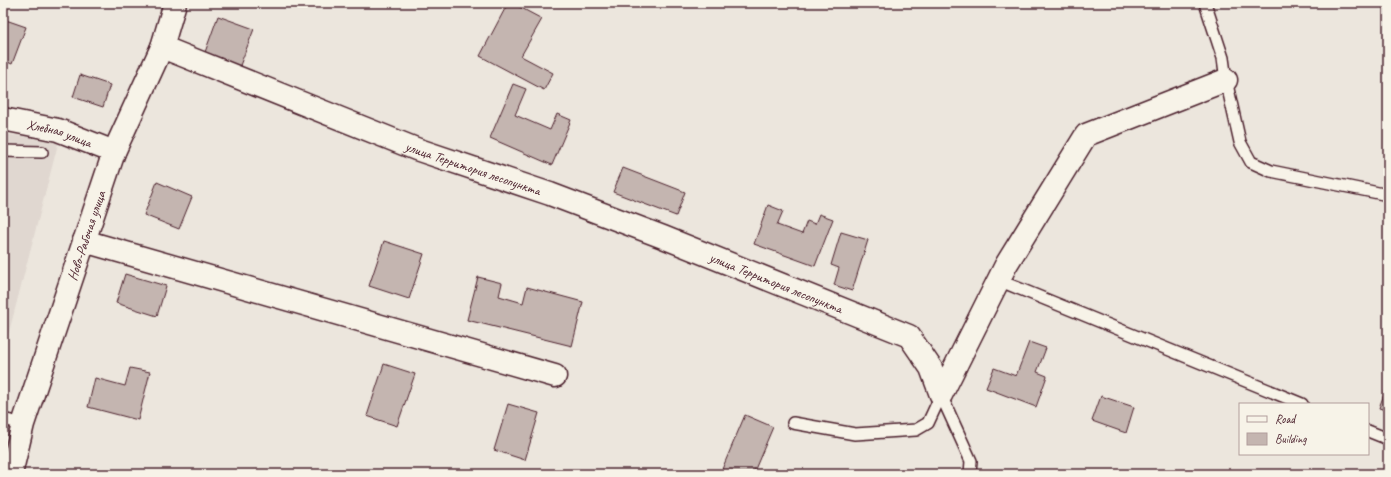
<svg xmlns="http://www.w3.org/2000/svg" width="1391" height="477" viewBox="0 0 1391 477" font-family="Caveat,sans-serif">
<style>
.built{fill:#e0d7d0}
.building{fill:#c4b5b0;stroke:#4a1f2b}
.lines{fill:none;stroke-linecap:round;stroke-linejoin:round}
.service-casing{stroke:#4a1f2b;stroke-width:14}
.minor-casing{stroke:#4a1f2b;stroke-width:25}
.tertiary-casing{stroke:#4a1f2b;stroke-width:25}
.service{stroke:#f7f3e8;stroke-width:11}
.minor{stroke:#f7f3e8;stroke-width:22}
.tertiary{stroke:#f7f3e8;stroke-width:22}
.labels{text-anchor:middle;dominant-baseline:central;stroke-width:4;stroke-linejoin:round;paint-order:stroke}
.street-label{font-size:14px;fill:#4a1f2b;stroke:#f7f3e8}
</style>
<rect width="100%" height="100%" fill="#ece6dd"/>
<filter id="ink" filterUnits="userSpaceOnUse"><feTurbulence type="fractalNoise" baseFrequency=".025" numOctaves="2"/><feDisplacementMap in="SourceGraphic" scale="8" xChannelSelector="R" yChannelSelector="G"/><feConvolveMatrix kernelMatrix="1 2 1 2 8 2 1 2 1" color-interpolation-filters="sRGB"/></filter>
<g filter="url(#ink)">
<path class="built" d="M 3,134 L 59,140 L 3,355 Z"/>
<path class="building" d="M 508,3 L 512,3 L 542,19 L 521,56 L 553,73 L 544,90 L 480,56 Z
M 218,16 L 254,29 L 239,68 L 204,55 Z
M 3,19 L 26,27 L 12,64 L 3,60 Z
M 80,75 L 110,85 L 103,107 L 73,97 Z
M 513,84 L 526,89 L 515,115 L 550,130 L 557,114 L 571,120 L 552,165 L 490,138 Z
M 623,168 L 685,192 L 676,216 L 613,192 Z
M 157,182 L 192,197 L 179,229 L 144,215 Z
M 768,205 L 783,211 L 777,225 L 802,234 L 807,221 L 815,224 L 819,214 L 833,219 L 815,266 L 754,244 Z
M 841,232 L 868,240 L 852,291 L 834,285 L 839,268 L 831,265 Z
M 384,241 L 424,254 L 409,299 L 369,286 Z
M 125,274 L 166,286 L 157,316 L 116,303 Z
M 478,277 L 502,283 L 499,296 L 523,303 L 527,287 L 583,302 L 572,346 L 467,320 Z
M 1029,342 L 1046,348 L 1037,372 L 1047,376 L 1036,407 L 986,388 L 994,368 L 1016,376 Z
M 384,364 L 415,374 L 397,426 L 367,416 Z
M 130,368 L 150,372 L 138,420 L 88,407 L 95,378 L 125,386 Z
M 1388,383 L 1388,411 L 1379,408 Z
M 1101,396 L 1134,407 L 1126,433 L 1092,421 Z
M 508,404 L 539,413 L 525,460 L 494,450 Z
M 745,415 L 773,427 L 753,474 L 720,474 Z"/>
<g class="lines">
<g class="service-casing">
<path id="service" d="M 1205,3 L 1223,58 L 1226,80 L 1240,142 L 1251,162 L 1271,171 L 1388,195
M 3,151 L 42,152
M 998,280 L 1302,404
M 941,395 L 971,461 L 970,474
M 3,419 L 23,424
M 793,423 L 855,434 L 916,430 L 928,423 L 941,395
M 1368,431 L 1388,439"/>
</g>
<g class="minor-casing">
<g id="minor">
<path id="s1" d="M 162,47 L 416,149 L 550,194 L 663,237 L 909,336 L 931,368 L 941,395 L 1006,265 L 1086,135 L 1226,80"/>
<path id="s2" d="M 3,119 L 58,130 L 114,152"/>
<path d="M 84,241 L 555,376"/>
</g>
</g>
<g class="tertiary-casing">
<g id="tertiary">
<path id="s3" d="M 11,474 L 23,424 L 114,152 L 162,47 L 175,3"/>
</g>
</g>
<use href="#service" class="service"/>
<use href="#minor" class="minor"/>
<use href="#tertiary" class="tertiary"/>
</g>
</g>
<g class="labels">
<g class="street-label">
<text stroke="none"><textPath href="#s2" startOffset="58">Хлебная улица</textPath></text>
<text stroke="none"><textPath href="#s1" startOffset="334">улица Территория лесопункта</textPath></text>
<text stroke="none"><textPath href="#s3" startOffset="250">Ново-Рабочая улица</textPath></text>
<text stroke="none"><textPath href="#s1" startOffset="658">улица Территория лесопункта</textPath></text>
</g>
</g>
<rect width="1391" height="477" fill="none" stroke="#f7f3e8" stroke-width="16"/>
<rect x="8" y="8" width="1375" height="461" fill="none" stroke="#4a1f2b" stroke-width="1.5" filter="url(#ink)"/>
<rect x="1239" y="403" width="130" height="52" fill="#f7f3e8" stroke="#b29e9c"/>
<rect x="1247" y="416" width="20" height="6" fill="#f7f3e8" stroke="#b29e9c"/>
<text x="1275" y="423" font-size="12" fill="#4a1f2b">Road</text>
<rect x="1247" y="433" width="20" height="12" fill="#c4b5b0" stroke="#b29e9c"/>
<text x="1275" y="443" font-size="12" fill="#4a1f2b">Building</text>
</svg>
